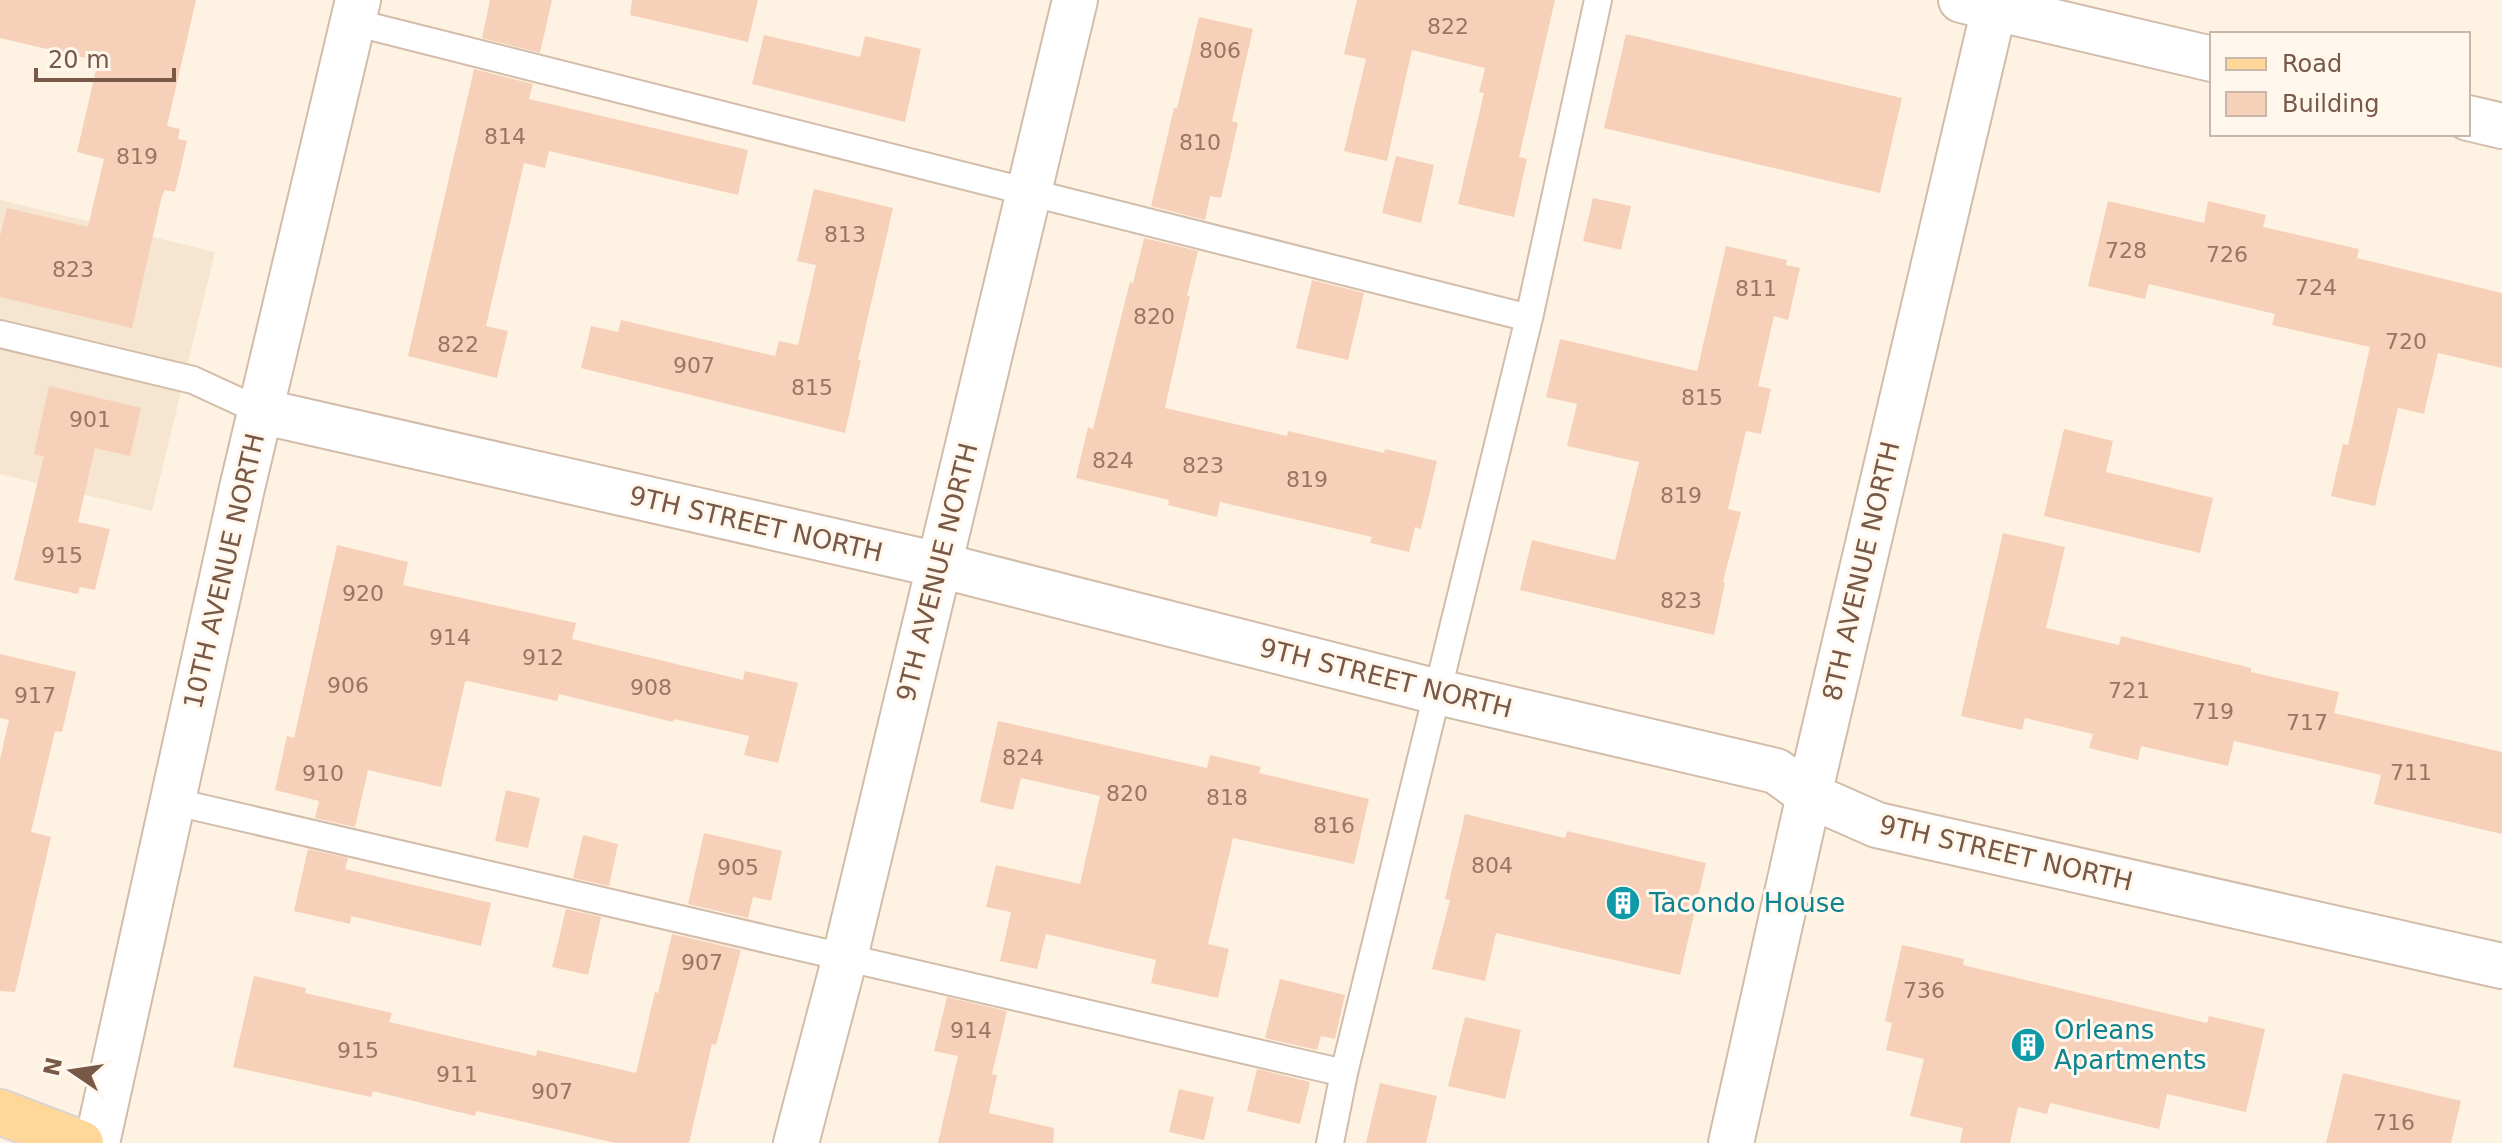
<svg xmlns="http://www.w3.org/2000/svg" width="2502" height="1143" viewBox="0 0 2502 1143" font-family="'DejaVu Sans',sans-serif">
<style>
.residential{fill:#f6e5d0}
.building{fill:#f6d0b8}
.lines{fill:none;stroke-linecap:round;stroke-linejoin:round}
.lane-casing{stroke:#d2bcaa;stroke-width:30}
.street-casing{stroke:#d2bcaa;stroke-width:48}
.primary-casing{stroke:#dcd4cf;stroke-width:48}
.lane{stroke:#fff;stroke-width:26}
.street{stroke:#fff;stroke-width:44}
.primary{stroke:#ffd899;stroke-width:44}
.labels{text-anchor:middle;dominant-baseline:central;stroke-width:6;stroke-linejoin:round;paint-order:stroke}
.number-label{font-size:22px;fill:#987662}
.street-label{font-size:26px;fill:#785846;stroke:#fff7eb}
.culture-label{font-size:26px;fill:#0d838f;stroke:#fff7eb;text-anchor:start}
</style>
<rect width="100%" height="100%" fill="#fef3e3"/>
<path class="residential" d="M 0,200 L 215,252 L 152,511 L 0,474 Z"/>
<path class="building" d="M 0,0 L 196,0 L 167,126 L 180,129 L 178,139 L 187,141 L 175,192 L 165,190 L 162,196 L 132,328 L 0,297 L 0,236 L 7,208 L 88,227 L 104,159 L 77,152 L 98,61 L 0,38 Z
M 490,0 L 552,0 L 540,53 L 482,38 Z
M 632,0 L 758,0 L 748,42 L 630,15 Z
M 1357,0 L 1555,0 L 1519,157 L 1527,159 L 1514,217 L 1458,204 L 1484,93 L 1479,92 L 1485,68 L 1412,50 L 1387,161 L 1344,151 L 1366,59 L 1344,54 Z
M 1199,17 L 1253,29 L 1232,121 L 1238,123 L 1221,198 L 1210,196 L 1205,220 L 1151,206 L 1174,108 L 1177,108 Z
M 1626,34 L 1902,98 L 1880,193 L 1604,128 Z
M 764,35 L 860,57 L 865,36 L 921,49 L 905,122 L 752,84 Z
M 474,69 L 533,84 L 529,99 L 748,150 L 738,195 L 549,151 L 545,168 L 524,163 L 486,326 L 508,331 L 497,378 L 408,356 Z
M 1396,156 L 1434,165 L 1421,223 L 1382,213 Z
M 814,189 L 893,208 L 858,360 L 861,360 L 845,433 L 581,368 L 591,326 L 618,332 L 621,320 L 775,356 L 779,341 L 798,345 L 816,265 L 797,261 Z
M 1593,198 L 1631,206 L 1621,250 L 1583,241 Z
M 2108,201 L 2204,223 L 2208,201 L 2266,215 L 2263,227 L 2359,249 L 2357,258 L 2502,293 L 2502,368 L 2438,353 L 2424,414 L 2398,408 L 2375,506 L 2331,496 L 2343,444 L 2348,445 L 2370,347 L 2272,325 L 2275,314 L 2149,284 L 2145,299 L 2088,286 Z
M 1144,238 L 1198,251 L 1187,296 L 1190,296 L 1165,408 L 1287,436 L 1288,431 L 1384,453 L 1385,449 L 1437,461 L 1421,529 L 1415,527 L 1409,552 L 1370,543 L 1372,537 L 1220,502 L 1217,517 L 1168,505 L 1169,500 L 1076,478 L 1088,427 L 1093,429 L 1130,282 L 1133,283 Z
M 1726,246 L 1787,260 L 1786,265 L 1800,268 L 1788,320 L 1774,316 L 1758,386 L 1771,389 L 1761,434 L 1746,431 L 1728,509 L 1741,512 L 1723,582 L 1725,583 L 1714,635 L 1520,590 L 1532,540 L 1615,560 L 1639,462 L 1567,446 L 1577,404 L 1546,397 L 1560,339 L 1697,371 Z
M 1312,280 L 1364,293 L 1348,360 L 1296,348 Z
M 49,386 L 141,408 L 130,456 L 95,448 L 78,522 L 110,529 L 95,590 L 80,587 L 78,594 L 14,580 L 44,456 L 34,454 Z
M 2064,429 L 2113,441 L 2106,472 L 2213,498 L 2200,553 L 2044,516 Z
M 2003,533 L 2065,547 L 2046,628 L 2119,645 L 2121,636 L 2251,668 L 2251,672 L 2339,692 L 2334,713 L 2502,752 L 2502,834 L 2374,804 L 2381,775 L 2234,741 L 2228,766 L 2141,746 L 2138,760 L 2089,748 L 2093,734 L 2025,718 L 2022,730 L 1961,716 Z
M 337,545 L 408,562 L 403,585 L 576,623 L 572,639 L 743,680 L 745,671 L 798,683 L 778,763 L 744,755 L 749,736 L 674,719 L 673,722 L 559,694 L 557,701 L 468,681 L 465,682 L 441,787 L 368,770 L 355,827 L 315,818 L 319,801 L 275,790 L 287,736 L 294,738 Z
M 0,654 L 76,672 L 62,732 L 55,731 L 31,832 L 51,837 L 15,992 L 0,991 L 0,759 L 9,720 L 0,718 Z
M 998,721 L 1207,768 L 1210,755 L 1261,767 L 1259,773 L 1369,799 L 1354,864 L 1233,838 L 1208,944 L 1229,949 L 1218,998 L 1151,983 L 1156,960 L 1046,934 L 1037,969 L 1000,961 L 1011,912 L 986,907 L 996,865 L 1080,884 L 1100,796 L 1021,778 L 1013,810 L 980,802 Z
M 506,790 L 540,798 L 528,848 L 495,841 Z
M 1465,814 L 1565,838 L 1567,831 L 1706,863 L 1680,975 L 1496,933 L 1485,981 L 1432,969 L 1450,900 L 1445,899 Z
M 704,833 L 782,851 L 771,901 L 753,897 L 748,918 L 688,904 Z
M 583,835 L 618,844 L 609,886 L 573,878 Z
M 308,849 L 348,858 L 345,869 L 491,903 L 481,946 L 351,916 L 350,924 L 294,911 Z
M 566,909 L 601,917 L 588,975 L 552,967 Z
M 672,934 L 741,950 L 716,1045 L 712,1044 L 689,1143 L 615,1143 L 476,1111 L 475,1116 L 373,1091 L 371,1097 L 233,1067 L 254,976 L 306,988 L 305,993 L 392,1013 L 389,1022 L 536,1056 L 537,1050 L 636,1073 L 655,992 L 658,993 Z
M 1902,945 L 1964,959 L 1963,965 L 2076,992 L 2207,1023 L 2209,1016 L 2265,1029 L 2246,1112 L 2167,1094 L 2159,1129 L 2050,1103 L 2047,1114 L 2018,1107 L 2010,1143 L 1960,1143 L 1963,1128 L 1910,1116 L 1924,1059 L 1886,1050 L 1892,1023 L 1885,1021 Z
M 1280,979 L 1345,995 L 1335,1039 L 1321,1036 L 1317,1050 L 1265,1038 Z
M 947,997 L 1007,1011 L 992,1074 L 997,1075 L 989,1113 L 1054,1128 L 1053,1143 L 938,1143 L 958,1056 L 934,1051 Z
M 1465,1017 L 1521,1030 L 1505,1099 L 1448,1086 Z
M 1257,1069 L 1310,1082 L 1300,1124 L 1247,1111 Z
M 2343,1073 L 2461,1101 L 2451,1143 L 2326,1143 Z
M 1380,1083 L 1437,1096 L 1426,1143 L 1366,1143 Z
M 1179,1089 L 1214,1097 L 1204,1140 L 1169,1132 Z"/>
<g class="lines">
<g class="lane-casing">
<path id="lane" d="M 353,22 L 1529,318
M 0,334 L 193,380 L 260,411
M 171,801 L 1344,1073
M 1330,1143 L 1344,1073 L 1529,318 L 1598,0"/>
</g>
<g class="street-casing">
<path id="street" d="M 1961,0 L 2212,59
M 2468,118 L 2502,126
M 260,411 L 939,565 L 1438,692 L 1776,771 L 1809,795 L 1877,825 L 2502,966
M 97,1143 L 242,488 L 358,0
M 796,1143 L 845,957 L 1075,0
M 1731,1143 L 1809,795 L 1996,0"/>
</g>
<g class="primary-casing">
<path id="primary" d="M 0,1112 L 81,1143"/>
</g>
<use href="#lane" class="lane"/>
<use href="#street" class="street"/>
<use href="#primary" class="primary"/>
</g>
<defs>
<g id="building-disc" transform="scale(1.8)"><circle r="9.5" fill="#0f9aa8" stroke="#fff7eb"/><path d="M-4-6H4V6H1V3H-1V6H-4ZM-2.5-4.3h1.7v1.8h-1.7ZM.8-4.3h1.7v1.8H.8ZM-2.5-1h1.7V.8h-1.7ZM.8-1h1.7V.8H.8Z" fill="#fff"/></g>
</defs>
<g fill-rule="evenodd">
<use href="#building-disc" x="1623" y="903"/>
<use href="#building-disc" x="2028" y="1045"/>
</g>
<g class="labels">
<g class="number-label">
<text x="1448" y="26">822</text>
<text x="1220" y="50">806</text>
<text x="505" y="136">814</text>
<text x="1200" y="142">810</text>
<text x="137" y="156">819</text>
<text x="845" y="234">813</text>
<text x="2126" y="250">728</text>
<text x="2227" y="254">726</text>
<text x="73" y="269">823</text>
<text x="2316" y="287">724</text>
<text x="1756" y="288">811</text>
<text x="1154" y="316">820</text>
<text x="2406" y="341">720</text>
<text x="458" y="344">822</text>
<text x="694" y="365">907</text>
<text x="812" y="387">815</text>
<text x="1702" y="397">815</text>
<text x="90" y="419">901</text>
<text x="1113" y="460">824</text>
<text x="1203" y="465">823</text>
<text x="1307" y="479">819</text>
<text x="1681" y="495">819</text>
<text x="62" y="555">915</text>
<text x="363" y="593">920</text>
<text x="1681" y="600">823</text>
<text x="450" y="637">914</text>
<text x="543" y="657">912</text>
<text x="348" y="685">906</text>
<text x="651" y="687">908</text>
<text x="2129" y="690">721</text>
<text x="35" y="695">917</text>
<text x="2213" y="711">719</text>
<text x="2307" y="722">717</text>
<text x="1023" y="757">824</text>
<text x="2411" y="772">711</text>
<text x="323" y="773">910</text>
<text x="1127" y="793">820</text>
<text x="1227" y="797">818</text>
<text x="1334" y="825">816</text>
<text x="1492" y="865">804</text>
<text x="738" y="867">905</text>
<text x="702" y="962">907</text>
<text x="1924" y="990">736</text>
<text x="971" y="1030">914</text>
<text x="358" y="1050">915</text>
<text x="457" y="1074">911</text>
<text x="552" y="1091">907</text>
<text x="2394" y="1122">716</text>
</g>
<g class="street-label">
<text transform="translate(756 524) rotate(13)">9TH STREET NORTH</text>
<text transform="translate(224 571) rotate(-77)">10TH AVENUE NORTH</text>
<text transform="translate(1861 571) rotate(-77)">8TH AVENUE NORTH</text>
<text transform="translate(937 572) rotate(-76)">9TH AVENUE NORTH</text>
<text transform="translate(1386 678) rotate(14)">9TH STREET NORTH</text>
<text transform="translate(2006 853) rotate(13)">9TH STREET NORTH</text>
</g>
<g class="culture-label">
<text x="1649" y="903">Tacondo House</text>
<text x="2054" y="1030">Orleans<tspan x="2054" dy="30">Apartments</tspan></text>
</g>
</g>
<rect x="2210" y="32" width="260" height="104" fill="#fff7eb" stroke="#c9b7a9" stroke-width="2"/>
<rect x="2226" y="58" width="40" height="12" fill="#ffd899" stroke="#c9b7a9" stroke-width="2"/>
<text x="2282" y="72" font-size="24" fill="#785846">Road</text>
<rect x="2226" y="92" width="40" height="24" fill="#f6d0b8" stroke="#c9b7a9" stroke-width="2"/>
<text x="2282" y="112" font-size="24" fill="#785846">Building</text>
<g transform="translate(72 1071) rotate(283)" stroke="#fff7eb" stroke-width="6" paint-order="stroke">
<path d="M0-6L14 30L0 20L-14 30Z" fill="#785846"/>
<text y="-12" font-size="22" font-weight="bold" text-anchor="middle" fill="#785846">N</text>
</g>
<path d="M36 68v12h138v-12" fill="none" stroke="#785846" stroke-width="4"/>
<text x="48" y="68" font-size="24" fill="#785846" stroke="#fff7eb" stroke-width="6" paint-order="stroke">20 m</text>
</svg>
